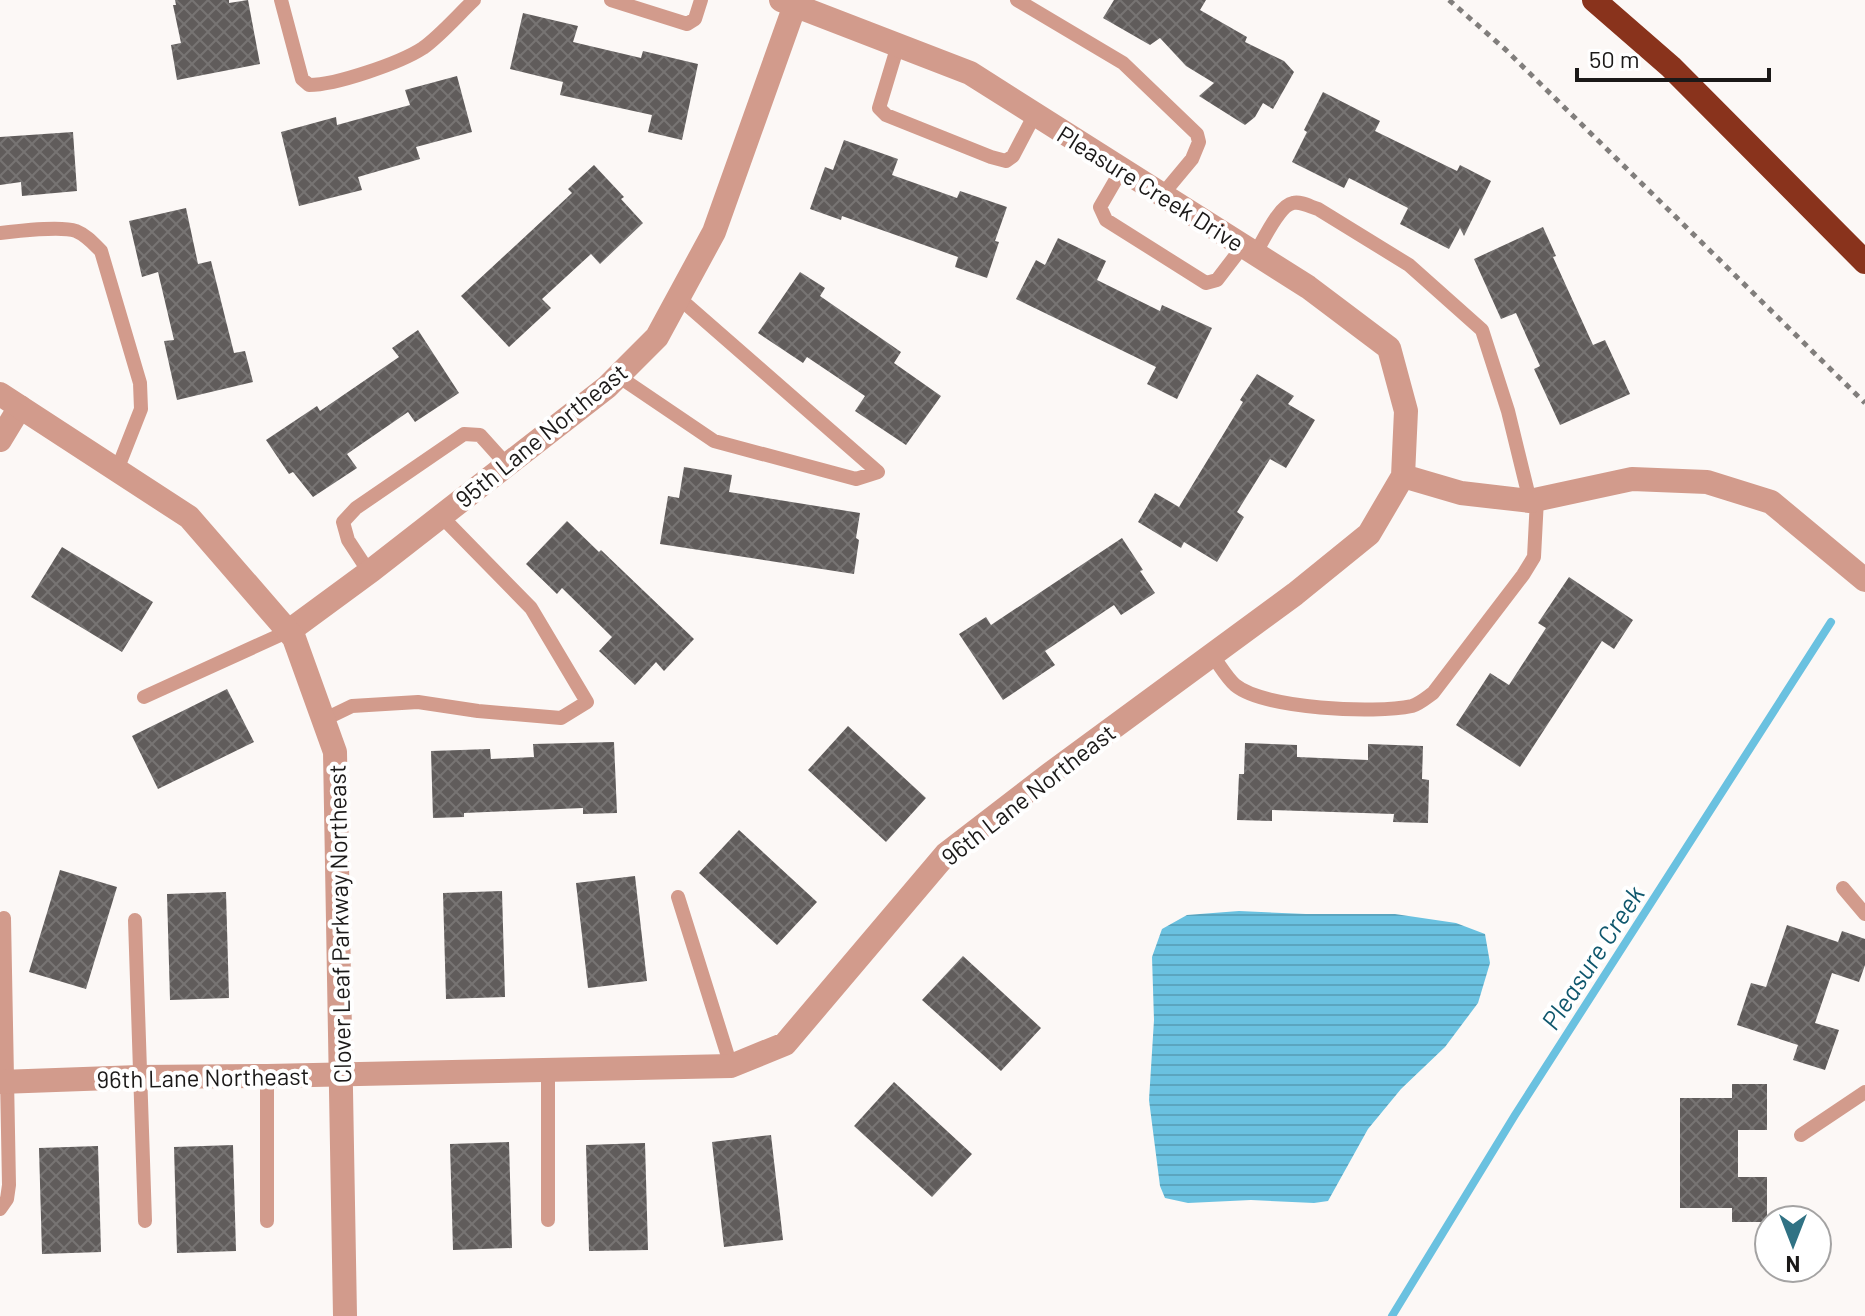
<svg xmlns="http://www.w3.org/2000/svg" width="1865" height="1316" viewBox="0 0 1865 1316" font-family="Barlow,sans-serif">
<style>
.water{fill:url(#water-rules)}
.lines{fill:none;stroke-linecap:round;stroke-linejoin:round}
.stream{stroke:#6ac1e0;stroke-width:8}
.building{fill:url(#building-cross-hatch)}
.path{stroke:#817e7c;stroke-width:5;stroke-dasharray:6 6;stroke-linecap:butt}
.service{stroke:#d29b8c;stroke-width:14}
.minor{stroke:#d29b8c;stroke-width:24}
.tertiary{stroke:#d29b8c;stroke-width:24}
.motorway{stroke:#89331c;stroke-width:24}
.labels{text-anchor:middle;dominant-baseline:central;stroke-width:8;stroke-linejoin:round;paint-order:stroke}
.street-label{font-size:24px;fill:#1b1918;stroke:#fff}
.water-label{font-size:26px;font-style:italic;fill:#0f576d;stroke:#fff}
</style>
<defs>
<pattern id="water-rules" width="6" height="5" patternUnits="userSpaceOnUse" patternTransform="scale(2)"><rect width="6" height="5" fill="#6ac1e0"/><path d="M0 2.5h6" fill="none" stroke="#5ba5bf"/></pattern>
<pattern id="building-cross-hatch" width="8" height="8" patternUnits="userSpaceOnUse" patternTransform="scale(2)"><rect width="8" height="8" fill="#605c5b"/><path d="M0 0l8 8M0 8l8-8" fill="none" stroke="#777473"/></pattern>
</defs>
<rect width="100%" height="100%" fill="#fcf8f6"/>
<path class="water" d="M 1239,911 L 1306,914 L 1395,914 L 1456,923 L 1485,934 L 1490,963 L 1478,1003 L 1445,1047 L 1401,1089 L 1368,1129 L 1328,1201 L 1314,1203 L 1251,1200 L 1188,1203 L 1165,1198 L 1160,1186 L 1149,1100 L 1154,1020 L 1152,957 L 1162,929 L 1187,915 Z"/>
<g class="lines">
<path class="stream" d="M 1392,1316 L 1515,1115 L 1831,622"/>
</g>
<path class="building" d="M 175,0 L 229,0 L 229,3 L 248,0 L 260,64 L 177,80 L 171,45 L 181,43 L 173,5 L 176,5 Z
M 1114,0 L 1206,0 L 1200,10 L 1247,37 L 1245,42 L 1284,61 L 1294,72 L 1273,109 L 1263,103 L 1255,117 L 1245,125 L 1199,96 L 1214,83 L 1186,66 L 1160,38 L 1150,45 L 1103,18 Z
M 523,13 L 578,26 L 573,42 L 641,58 L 643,51 L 698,64 L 682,140 L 648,132 L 652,115 L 560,95 L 563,82 L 510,69 Z
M 457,76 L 472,132 L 416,147 L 420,159 L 358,177 L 362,190 L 299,206 L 281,132 L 336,117 L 337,125 L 410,105 L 405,90 Z
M 1323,92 L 1380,121 L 1375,131 L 1457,171 L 1460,165 L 1491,181 L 1464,236 L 1460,228 L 1449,249 L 1400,224 L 1408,208 L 1349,178 L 1344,188 L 1292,162 L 1307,132 L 1304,130 Z
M 73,132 L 77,191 L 22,196 L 21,182 L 0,185 L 0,137 Z
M 844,140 L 898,159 L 892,175 L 957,198 L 960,191 L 1007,207 L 995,241 L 999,242 L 987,278 L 955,267 L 958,257 L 842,216 L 841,220 L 810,209 L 825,167 L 833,170 Z
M 594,165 L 624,197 L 621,199 L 643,223 L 600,264 L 591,254 L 542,299 L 551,308 L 509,347 L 461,296 L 572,193 L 568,189 Z
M 186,208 L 198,264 L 211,261 L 234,353 L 245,351 L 253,382 L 177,400 L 164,341 L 174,340 L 158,272 L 142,277 L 129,221 Z
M 1543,227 L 1556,256 L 1553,257 L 1593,345 L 1605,340 L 1630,394 L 1560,425 L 1534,369 L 1540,366 L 1516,313 L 1501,319 L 1474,259 Z
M 1058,238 L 1106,261 L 1097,280 L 1160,311 L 1162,305 L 1212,328 L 1177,399 L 1147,384 L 1156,367 L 1016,299 L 1036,260 L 1045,265 Z
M 800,272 L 825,288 L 820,296 L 901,352 L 894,363 L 941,396 L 906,445 L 855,411 L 865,396 L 807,357 L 803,363 L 758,333 Z
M 418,330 L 459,393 L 415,422 L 408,412 L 347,454 L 357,468 L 313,497 L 293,472 L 289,474 L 266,440 L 317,406 L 320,411 L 399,357 L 392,348 Z
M 1257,374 L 1294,396 L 1288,404 L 1315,420 L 1286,468 L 1270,459 L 1237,512 L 1244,517 L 1217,562 L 1184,542 L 1181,548 L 1138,522 L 1155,493 L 1179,507 L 1243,402 L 1240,400 Z
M 684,467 L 732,475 L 729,492 L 860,513 L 856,538 L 859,540 L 854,574 L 660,544 L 668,496 L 679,498 Z
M 567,521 L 599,552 L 601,550 L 694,639 L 664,671 L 656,662 L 635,685 L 599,651 L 612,637 L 562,588 L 557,594 L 526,564 Z
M 1122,538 L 1143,570 L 1140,571 L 1155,593 L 1121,615 L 1114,605 L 1045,651 L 1055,665 L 1003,700 L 959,634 L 986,617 L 991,625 Z
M 62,547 L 153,602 L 122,652 L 31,597 Z
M 1569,577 L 1633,620 L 1614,649 L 1602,641 L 1520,767 L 1456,725 L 1490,673 L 1509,685 L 1546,628 L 1538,623 Z
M 227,689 L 254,742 L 158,789 L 132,736 Z
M 848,726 L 926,798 L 886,842 L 808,770 Z
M 614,742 L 617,813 L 583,814 L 583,808 L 464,813 L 464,817 L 433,818 L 431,751 L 490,749 L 491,759 L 534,757 L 533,744 Z
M 1245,743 L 1297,745 L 1297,757 L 1368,760 L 1368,744 L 1423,746 L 1422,779 L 1429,780 L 1428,823 L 1393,822 L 1394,814 L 1272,810 L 1272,821 L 1237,820 L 1239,774 L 1244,774 Z
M 739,830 L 817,902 L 777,945 L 699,873 Z
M 60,870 L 117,887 L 86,989 L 29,972 Z
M 635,876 L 647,981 L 588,988 L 576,883 Z
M 502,891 L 505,997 L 446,999 L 443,893 Z
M 226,892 L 229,998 L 170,1000 L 167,894 Z
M 1787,925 L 1838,942 L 1842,931 L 1865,939 L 1865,965 L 1859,982 L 1832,973 L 1815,1023 L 1839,1030 L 1825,1070 L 1793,1060 L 1798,1045 L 1737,1025 L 1751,983 L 1766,987 Z
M 963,956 L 1041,1028 L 1001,1071 L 922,1000 Z
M 894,1082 L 972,1154 L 932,1197 L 854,1126 Z
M 1732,1084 L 1767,1084 L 1767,1130 L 1738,1130 L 1738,1177 L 1767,1177 L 1767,1222 L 1732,1222 L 1732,1208 L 1680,1208 L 1680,1098 L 1732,1098 Z
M 771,1135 L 783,1240 L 724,1247 L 712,1142 Z
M 509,1142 L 512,1248 L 453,1250 L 450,1144 Z
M 645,1143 L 648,1250 L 589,1251 L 586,1145 Z
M 233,1145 L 236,1251 L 177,1253 L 174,1147 Z
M 98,1146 L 101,1252 L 42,1254 L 39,1148 Z"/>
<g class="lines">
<path class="path" d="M 1449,0 L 1506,50 L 1865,403"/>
<path class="service" d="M 281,0 L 302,79 L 309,85 C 336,85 400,63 423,48 C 440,36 459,14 474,0
M 611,0 L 687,24 L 695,19 L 701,0
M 1017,0 L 1123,63 L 1197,134 L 1199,142 L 1192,159 L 1162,195
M 898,45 L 879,108 L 886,115 L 991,157 L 1006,161 L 1013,156 L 1035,114
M 1122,169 L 1100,207 L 1106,220 L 1206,283 L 1217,280 L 1243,246
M 0,233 C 16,231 62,226 76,231 C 86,235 93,243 101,251 L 140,383 L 141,409 L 117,470
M 1255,254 C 1263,241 1279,205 1293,203 C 1301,201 1311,207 1318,209 L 1409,265 L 1482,330 L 1508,411 L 1530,501
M 618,376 L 714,441 L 856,479 L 878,472 L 679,298
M 369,572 L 348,540 L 343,522 L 356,508 L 464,434 L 480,435 L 507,465
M 1212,655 C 1219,664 1226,677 1235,685 C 1264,709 1375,714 1412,706 C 1419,704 1426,698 1433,693 L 1523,575 L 1534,557 L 1537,499
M 144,697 L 289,631
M 323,720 L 352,706 L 418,702 L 478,711 L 561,718 L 587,702 L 531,608 L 441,516
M 1843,888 L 1865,914
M 678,897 L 731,1066
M 135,920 L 145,1221
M 267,1076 L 267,1221
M 1801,1135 L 1865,1092
M 0,1209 L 7,1199 L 9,1185 L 4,918
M 548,1220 L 548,1069"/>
<path class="minor" d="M 781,0 L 970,73 L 1308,287 L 1389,348 L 1406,411 L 1403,476
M 0,440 L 20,407
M 289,631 L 372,570 L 607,387 L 657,337 L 714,232 L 795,5
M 0,1082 L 139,1077 L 267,1076 L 731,1066 L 785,1044 L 946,854 L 1050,774 L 1295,594 L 1369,534 L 1403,476 L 1461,493 L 1530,501 L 1632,479 L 1707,482 L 1771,502 L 1865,580"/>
<path class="tertiary" d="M 0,394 L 189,517 L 294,638 L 335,752 L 345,1316"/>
<path class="motorway" d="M 1594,0 L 1671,67 L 1865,262"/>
</g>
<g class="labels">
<g class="street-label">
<text transform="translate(1151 188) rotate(32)">Pleasure Creek Drive</text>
<text transform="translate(541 435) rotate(-39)">95th Lane Northeast</text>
<text transform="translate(1028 794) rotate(-38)">96th Lane Northeast</text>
<text transform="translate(339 924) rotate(-91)">Clover Leaf Parkway Northeast</text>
<text transform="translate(203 1077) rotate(-1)">96th Lane Northeast</text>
</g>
<g class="water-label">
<text transform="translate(1592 957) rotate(-57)">Pleasure Creek</text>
</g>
</g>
<g transform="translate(1793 1244) rotate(180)"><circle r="38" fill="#ffffff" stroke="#a4a3a3" stroke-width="2"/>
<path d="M0-6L14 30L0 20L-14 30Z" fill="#307284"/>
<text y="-12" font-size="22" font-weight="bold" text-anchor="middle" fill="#1b1918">N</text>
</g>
<path d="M1577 68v12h192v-12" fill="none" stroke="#1b1918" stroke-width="4"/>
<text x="1589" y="68" font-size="24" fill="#1b1918" stroke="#ffffff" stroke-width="6" paint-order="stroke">50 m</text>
</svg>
